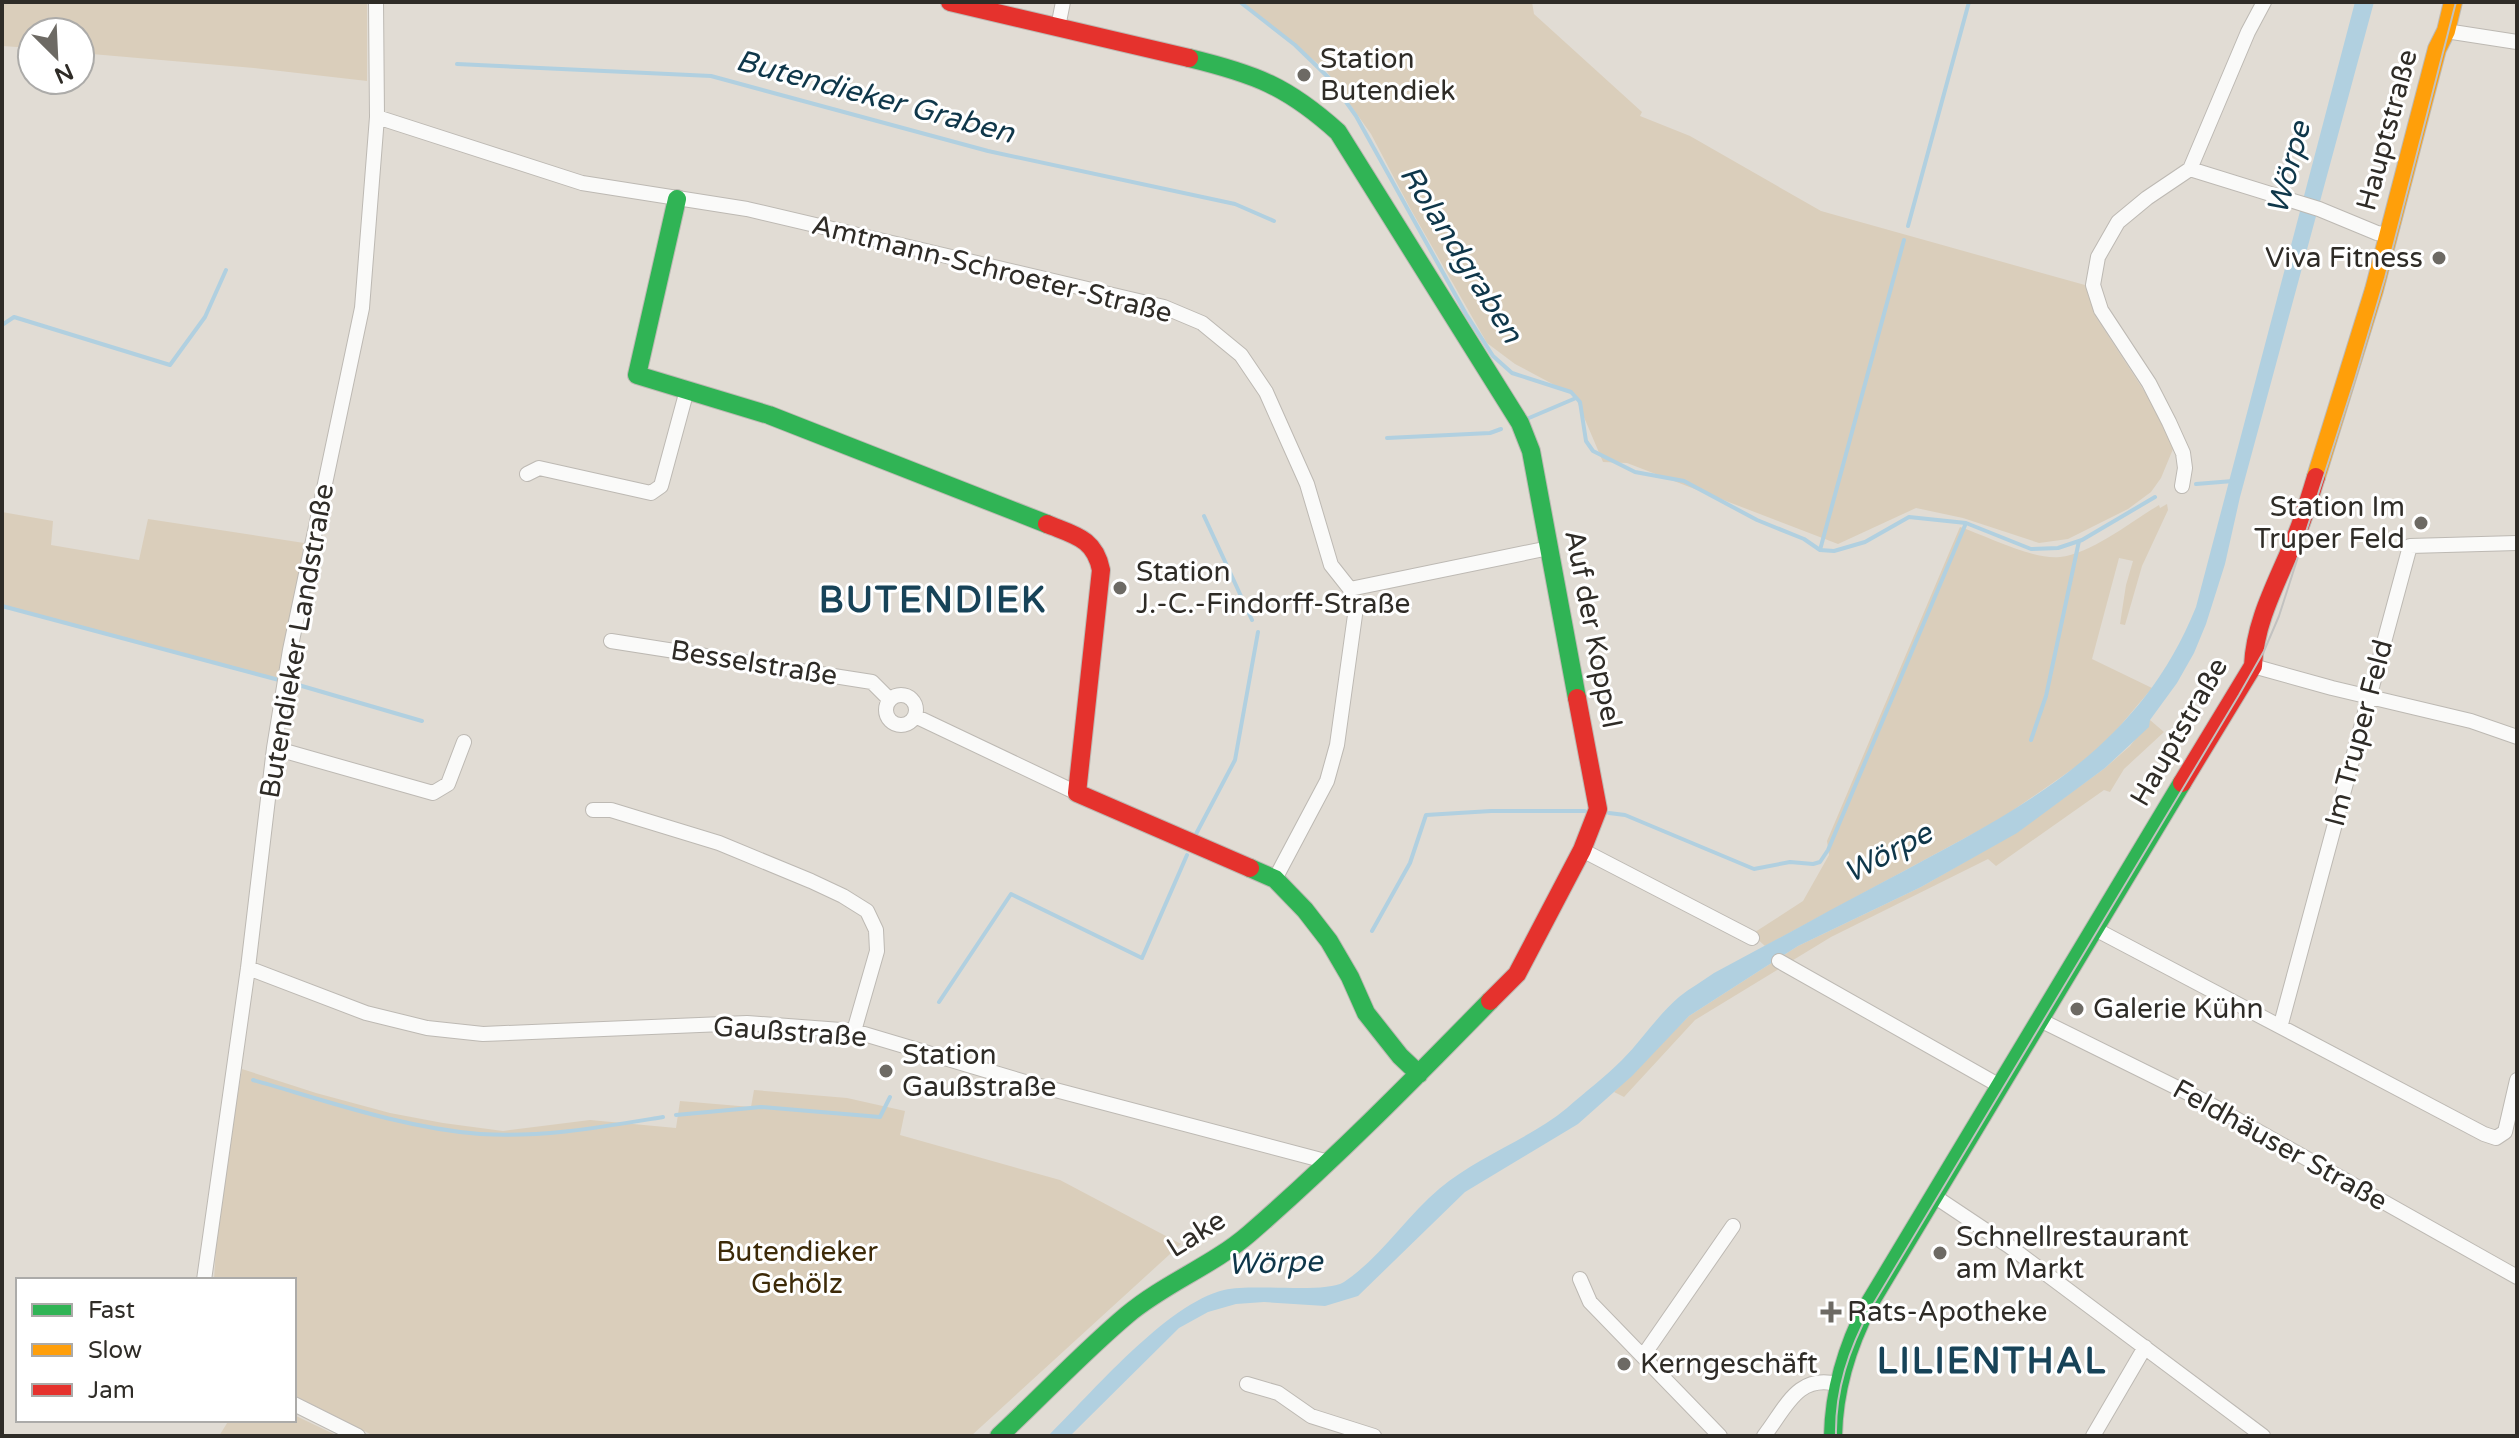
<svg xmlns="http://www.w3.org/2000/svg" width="2519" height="1438" viewBox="0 0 2519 1438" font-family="'Varela Round',sans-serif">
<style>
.green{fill:#dacebb}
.water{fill:#b1d0e0}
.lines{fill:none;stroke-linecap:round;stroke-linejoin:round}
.stream{stroke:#b1d0e0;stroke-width:4}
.street-casing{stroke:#bdb9b3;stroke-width:16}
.fast-casing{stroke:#bdb9b3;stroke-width:20}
.slow-casing{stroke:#bdb9b3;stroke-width:20}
.jam-casing{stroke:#bdb9b3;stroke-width:20}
.street{stroke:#fafaf9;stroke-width:14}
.fast{stroke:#30b455;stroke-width:18}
.slow{stroke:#ff9f0a;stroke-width:18}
.jam{stroke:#e5322d;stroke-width:18}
.tram{stroke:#c2c2c0;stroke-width:2}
.poi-dot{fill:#6d6a64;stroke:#fff;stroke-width:3}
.labels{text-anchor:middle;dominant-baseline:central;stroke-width:6;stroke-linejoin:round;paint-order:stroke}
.poi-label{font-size:28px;fill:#2f2c27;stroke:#fff;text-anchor:start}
.street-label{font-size:28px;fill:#2f2c27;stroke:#fff}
.park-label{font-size:28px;fill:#3d2a08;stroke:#fff}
.water-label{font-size:30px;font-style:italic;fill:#0f374a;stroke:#fff}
.district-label{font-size:36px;font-weight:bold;letter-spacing:2px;fill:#174358;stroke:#fff}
</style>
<rect width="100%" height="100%" fill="#e1dcd4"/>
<path class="green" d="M 2,2 L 367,2 L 367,81 L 254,68 L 80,53 L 80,32 L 32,32 L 32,48 L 2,46 Z
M 1239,2 L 1532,2 L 1534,14 L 1642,112 L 1640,116 L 1690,136 L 1821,211 L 2085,285 L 2096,317 L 2152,403 L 2173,449 L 2161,478 L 2151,492 L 2128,509 L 2068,539 L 2039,543 L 1963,518 L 1916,508 L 1838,544 L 1627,463 L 1603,462 L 1575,396 L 1515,364 L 1487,343 L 1410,208 L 1371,134 L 1325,69 Z
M 2167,504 L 2168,510 L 2142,566 L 2125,625 L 2120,624 L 2126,585 L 2133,561 L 2119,558 L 2092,659 L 2152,688 L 2109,739 L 2077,766 L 2002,818 L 1765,946 L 1752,934 L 1803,901 L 1829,855 L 1827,841 L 1960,527 C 1987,536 2032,560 2060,557 C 2091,554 2132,521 2159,505 L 2160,508 Z
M 2,512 L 53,521 L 51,545 L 139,560 L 148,519 L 304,543 L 279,680 L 2,606 Z
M 2150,720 L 2164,732 L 2124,769 L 2110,792 L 2104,790 L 1996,866 L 1988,859 L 1831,937 L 1695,1020 L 1624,1097 L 1614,1092 L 1689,1016 L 1798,946 L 1921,887 L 2017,832 L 2105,768 L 2130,746 Z
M 242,1069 L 316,1093 L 390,1113 L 443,1123 L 503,1131 L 590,1120 L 676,1128 L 680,1101 L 751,1107 L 754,1090 L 847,1098 L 905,1111 L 900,1135 L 1060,1180 L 1181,1244 L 971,1436 L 374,1436 L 294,1395 L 294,1280 L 214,1280 L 218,1215 Z
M 294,1415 L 338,1436 L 219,1436 L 229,1420 L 294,1420 Z"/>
<path class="water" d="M 2355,2 L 2374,2 L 2240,497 L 2225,564 L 2206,624 L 2194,653 L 2177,683 L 2150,720 L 2149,727 L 2105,768 L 2017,833 L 1921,887 L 1798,946 L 1689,1016 L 1632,1076 L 1578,1124 L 1465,1192 L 1358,1296 L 1325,1306 L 1264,1302 L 1236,1304 L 1208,1312 L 1179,1328 L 1070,1436 L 1048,1436 C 1091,1394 1166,1304 1224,1290 C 1254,1283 1325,1294 1344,1282 C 1380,1258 1406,1217 1439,1189 C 1478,1156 1528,1140 1567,1108 C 1585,1092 1605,1077 1622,1060 C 1642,1040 1657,1016 1679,997 C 1690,988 1703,981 1714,973 C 1771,943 1828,911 1885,881 C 2015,811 2137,754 2196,607 Z"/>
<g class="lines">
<path class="stream" d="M 1240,2 L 1295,45 L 1329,78 L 1356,116 L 1466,314 L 1493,356 L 1512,373 L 1571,392 L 1580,402 L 1586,441 L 1593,451 L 1635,472 L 1684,481 L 1757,520 L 1804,539 L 1820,550 L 1834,551 L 1865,542 L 1909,517 L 1966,523 L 2031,549 L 2058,548 L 2082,540 L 2155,497
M 457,64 L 711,76 L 988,151 L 1235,204 L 1274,221
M 1908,226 L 1969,2
M 2,325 L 14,317 L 170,365 L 205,317 L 226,270
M 1529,418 L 1576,398
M 1387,438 L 1490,433 L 1501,429
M 2196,484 L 2233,481
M 1204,516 L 1252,620
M 1820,550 L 1904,240
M 2,606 L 279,680
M 295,684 L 422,721
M 2031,740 L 2046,696 L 2079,541
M 1609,813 L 1625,815 L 1754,869 L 1790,862 L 1813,864 L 1820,862 L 1828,850 L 1966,523
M 1196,834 L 1235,760 L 1258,632
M 1372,931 L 1410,863 L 1426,815 L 1491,811 L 1585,811
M 939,1002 L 1011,894 L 1142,958 L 1187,855
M 253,1080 C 327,1101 403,1128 480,1134 C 542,1138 602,1127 663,1117
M 676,1115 L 761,1107 L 880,1117 L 890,1097"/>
<g class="street-casing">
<path id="street" d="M 1058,27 L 1063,2
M 2446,31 L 2517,42
M 377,117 L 582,183 L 747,209 L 1164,307 L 1202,323 L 1241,355 L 1266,392 L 1307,484 L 1331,565 L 1350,589 L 1549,548
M 2190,169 L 2319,209 L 2377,233 L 2388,235
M 527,474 L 539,468 L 651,493 L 661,486 L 687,390
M 2182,486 L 2185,468 L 2183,453 L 2169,422 L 2149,383 L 2101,310 L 2093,285 L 2098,257 L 2118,222 L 2147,198 L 2190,169 L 2248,32 L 2264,2
M 611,641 L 872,682 L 890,700
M 2253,666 L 2332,688 L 2471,721 L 2517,737
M886 710a15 15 0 1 1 30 0a15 15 0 1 1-30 0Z
M 915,716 L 1077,793
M 274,748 L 433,793 L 448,784 L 464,742
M 593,810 L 611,810 L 719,843 L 811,881 L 843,896 L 867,911 L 876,930 L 877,951 L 854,1031
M 1582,850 L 1752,938
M 1275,879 L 1327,781 L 1337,745 L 1355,615 L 1350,589
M 2095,929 L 2484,1134 L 2496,1138 L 2505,1132 L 2517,1080
M 1779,961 L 2000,1086
M 248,968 L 366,1013 L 427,1028 L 483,1034 L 747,1023 L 854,1031 L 1025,1082 L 1325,1161
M 2040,1020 L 2206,1102 L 2517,1277
M 2281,1024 L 2410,546 L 2517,543
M 1934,1196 L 2009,1246 L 2263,1436
M 1580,1279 L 1590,1302 L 1720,1436
M 204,1280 L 248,968 L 274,748 L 290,650 L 362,308 L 377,117 L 376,2
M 1643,1356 L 1733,1226
M 1247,1384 L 1278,1393 L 1311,1416 L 1374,1436
M 294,1404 L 358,1436
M 1764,1436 C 1786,1408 1797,1374 1837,1384
M 2093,1436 L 2145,1347"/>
</g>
<g class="fast-casing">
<path id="fast" d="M 1189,58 C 1255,74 1287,86 1338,132 L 1520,423 L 1531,451 L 1577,698
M 677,199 L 637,375 L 769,415 L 1047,524
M 1250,868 L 1275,879 L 1305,910 L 1329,941 L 1350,977 L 1366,1013 L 1400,1056 L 1419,1074
M 999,1436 C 1042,1396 1083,1352 1127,1315 C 1165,1283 1212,1266 1249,1234 C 1333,1161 1412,1081 1490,1001
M 1833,1436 C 1834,1388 1847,1346 1869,1304 L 2182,783"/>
</g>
<g class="slow-casing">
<path id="slow" d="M 2316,477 L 2374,290 L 2437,49 L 2446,31 L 2453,2"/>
</g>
<g class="jam-casing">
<path id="jam" d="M 950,2 L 1189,58
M 1047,524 C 1074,535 1095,538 1101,570 L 1077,793 L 1250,868
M 2182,783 L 2253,666 C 2255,619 2279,579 2296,536 C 2304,517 2310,496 2316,477
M 1490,1001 L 1517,974 L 1582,850 L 1598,809 L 1577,698"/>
</g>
<use href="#street" class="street"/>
<use href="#fast" class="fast"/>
<use href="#slow" class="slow"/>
<use href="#jam" class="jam"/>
<path class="tram" d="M 1836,1436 C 1835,1390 1849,1349 1871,1308 L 2239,695 L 2264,651 L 2279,616 L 2355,379 L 2385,278 L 2456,2"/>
</g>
<g class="poi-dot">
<circle cx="1304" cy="75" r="8"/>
<circle cx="2439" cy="258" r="8"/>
<circle cx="2421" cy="523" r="8"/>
<circle cx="1120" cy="588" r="8"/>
<circle cx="2077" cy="1009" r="8"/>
<circle cx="886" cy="1071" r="8"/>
<circle cx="1940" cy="1253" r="8"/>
<path d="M1827 1300h8v8h8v8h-8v8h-8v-8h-8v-8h8z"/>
<circle cx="1624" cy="1364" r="8"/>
</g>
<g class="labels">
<g class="poi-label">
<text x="1320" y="59">Station<tspan x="1320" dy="32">Butendiek</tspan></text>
<text x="2423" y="258" text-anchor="end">Viva Fitness</text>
<text x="2405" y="507" text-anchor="end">Station Im<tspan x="2405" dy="32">Truper Feld</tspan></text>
<text x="1136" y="572">Station<tspan x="1136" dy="32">J.-C.-Findorff-Straße</tspan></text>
<text x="2093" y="1009">Galerie Kühn</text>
<text x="902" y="1055">Station<tspan x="902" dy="32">Gaußstraße</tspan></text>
<text x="1956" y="1237">Schnellrestaurant<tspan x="1956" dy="32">am Markt</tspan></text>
<text x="1847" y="1312">Rats-Apotheke</text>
<text x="1640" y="1364">Kerngeschäft</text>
</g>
<g class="street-label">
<text transform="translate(2387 130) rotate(-75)">Hauptstraße</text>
<text transform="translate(992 269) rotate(14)">Amtmann-Schroeter-Straße</text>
<text transform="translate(1593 629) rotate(79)">Auf der Koppel</text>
<text transform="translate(297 641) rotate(-80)">Butendieker Landstraße</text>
<text transform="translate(754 663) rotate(9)">Besselstraße</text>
<text transform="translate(2179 732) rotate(-60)">Hauptstraße</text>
<text transform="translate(2359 733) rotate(-75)">Im Truper Feld</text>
<text transform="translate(790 1032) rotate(4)">Gaußstraße</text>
<text transform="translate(2280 1145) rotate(29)">Feldhäuser Straße</text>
<text transform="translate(1196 1234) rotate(-32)">Lake</text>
</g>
<g class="park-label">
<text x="797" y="1252">Butendieker<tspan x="797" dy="32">Gehölz</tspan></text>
</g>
<g class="water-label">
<text transform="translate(875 97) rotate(15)">Butendieker Graben</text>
<text transform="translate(2289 168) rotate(-75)">Wörpe</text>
<text transform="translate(1461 254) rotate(58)">Rolandgraben</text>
<text transform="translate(1888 853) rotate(-28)">Wörpe</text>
<text transform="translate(1275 1263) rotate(-2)">Wörpe</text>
</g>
<g class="district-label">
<text x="933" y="600">BUTENDIEK</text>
<text x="1992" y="1361">LILIENTHAL</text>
</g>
</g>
<rect width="2519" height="1438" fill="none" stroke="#2f2c27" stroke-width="8"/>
<rect x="16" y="1278" width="280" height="144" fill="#ffffff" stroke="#acaba9" stroke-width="2"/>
<rect x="32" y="1304" width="40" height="12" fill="#30b455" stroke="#acaba9" stroke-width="2"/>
<text x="88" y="1318" font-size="24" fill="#2f2c27">Fast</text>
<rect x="32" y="1344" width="40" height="12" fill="#ff9f0a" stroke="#acaba9" stroke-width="2"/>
<text x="88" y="1358" font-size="24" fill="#2f2c27">Slow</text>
<rect x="32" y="1384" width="40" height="12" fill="#e5322d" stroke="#acaba9" stroke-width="2"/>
<text x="88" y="1398" font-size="24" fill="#2f2c27">Jam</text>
<g transform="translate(56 56) rotate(156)"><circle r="38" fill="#ffffff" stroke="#acaba9" stroke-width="2"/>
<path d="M0-6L14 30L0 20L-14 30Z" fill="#6d6a64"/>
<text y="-12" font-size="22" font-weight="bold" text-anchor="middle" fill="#2f2c27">N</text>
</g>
</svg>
